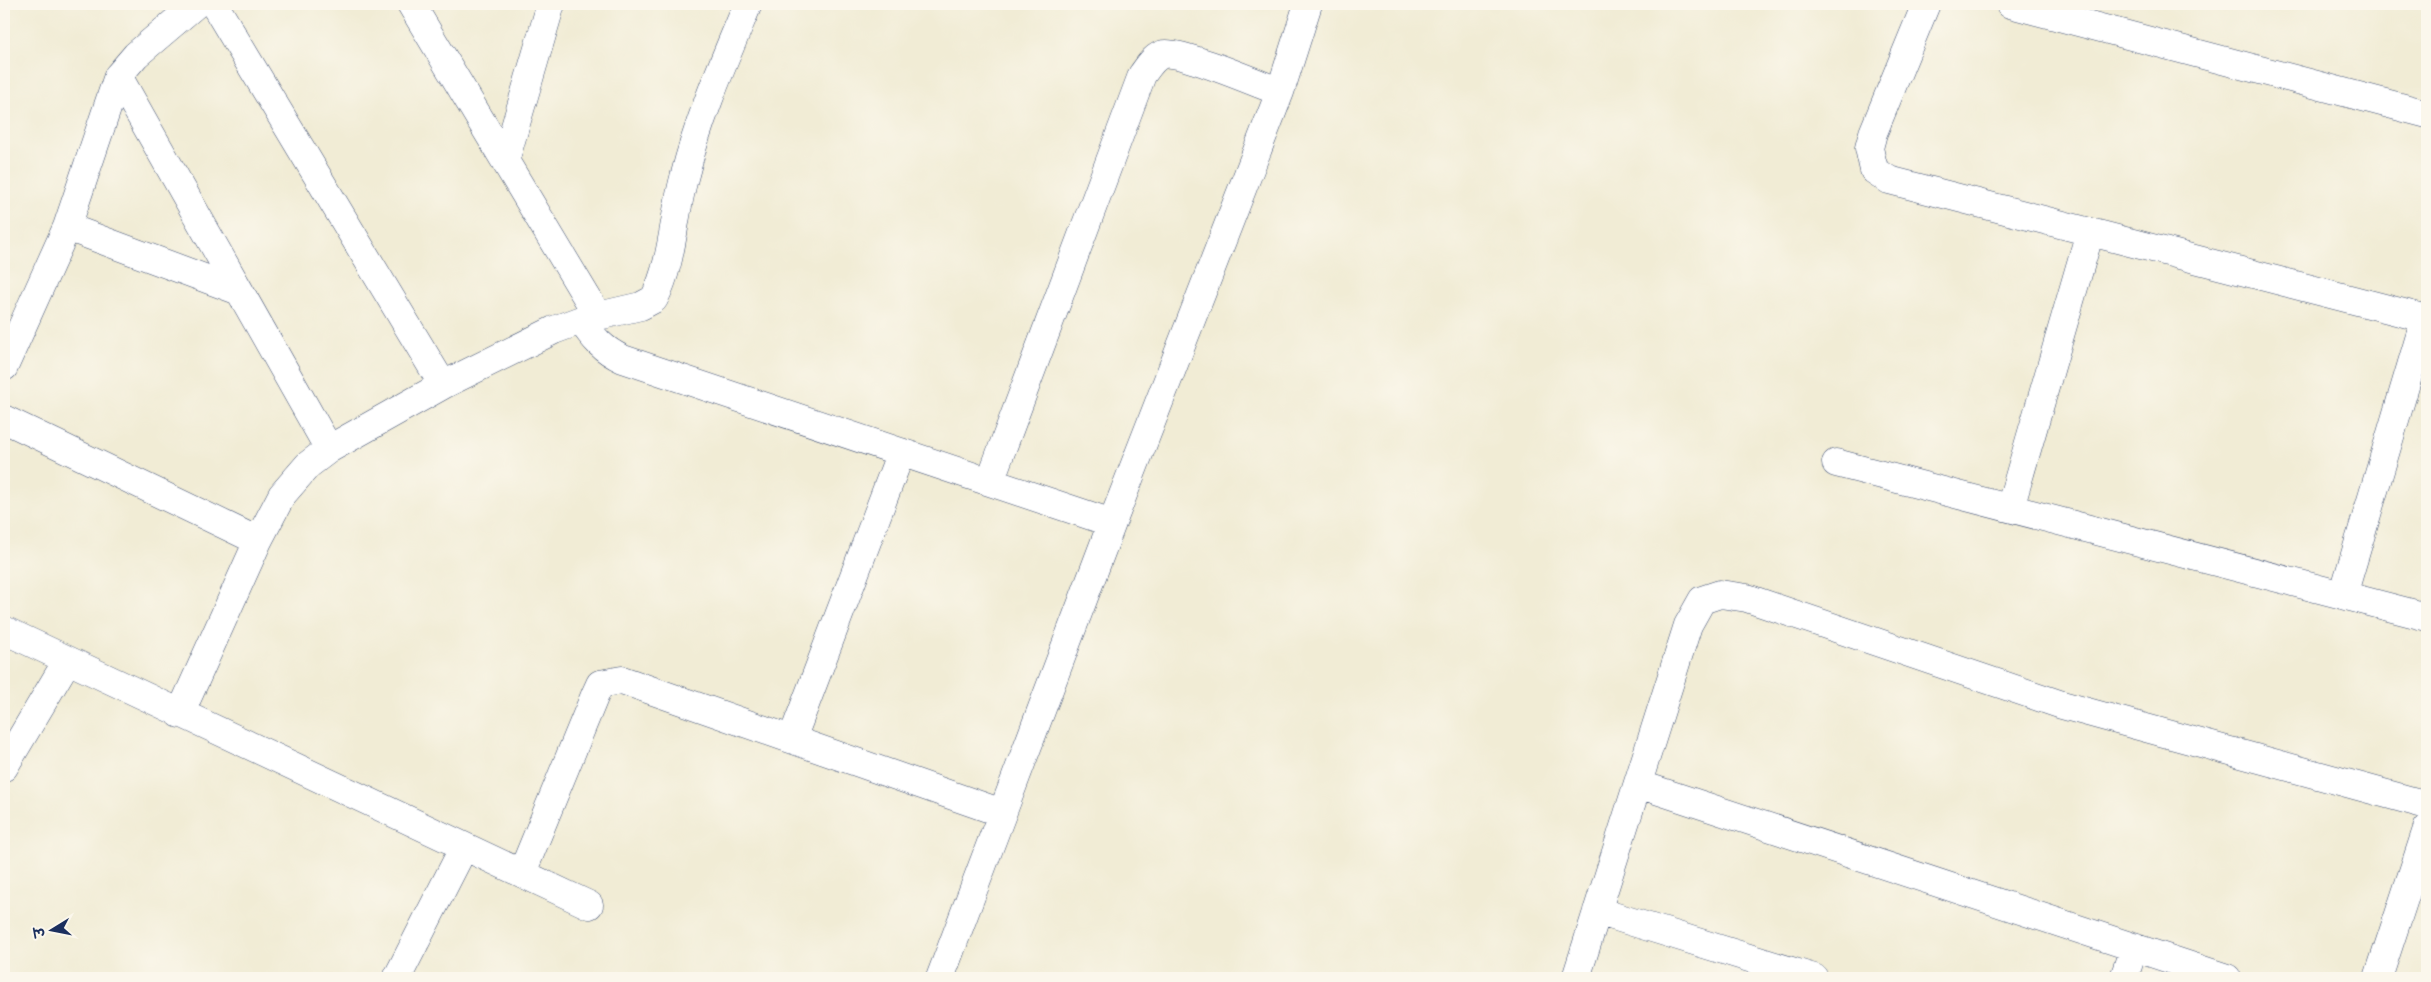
<svg xmlns="http://www.w3.org/2000/svg" width="2431" height="982" viewBox="0 0 2431 982" font-family="Caveat,'Playpen Sans Deva',sans-serif">
<style>
.lines{fill:none;stroke-linecap:round;stroke-linejoin:round}
.minor-casing{stroke:#3b4b70;stroke-width:29}
.minor{stroke:#fff;stroke-width:28}
</style>
<rect width="100%" height="100%" fill="#fbf7ec"/>
<filter id="ink" filterUnits="userSpaceOnUse"><feTurbulence type="fractalNoise" baseFrequency=".02" numOctaves="2"/><feDisplacementMap in="SourceGraphic" scale="10" xChannelSelector="R" yChannelSelector="G"/><feConvolveMatrix kernelMatrix="1 2 1 2 8 2 1 2 1" color-interpolation-filters="sRGB"/></filter>
<filter id="wash" filterUnits="userSpaceOnUse"><feTurbulence type="fractalNoise" baseFrequency=".0096" numOctaves="4" result="noise"/><feDisplacementMap in="SourceGraphic" scale="20" xChannelSelector="R" yChannelSelector="G"/><feGaussianBlur stdDeviation="1.12" result="paint"/><feColorMatrix in="noise" values="0 0 0 0 0 0 0 0 0 0 0 0 0 0 0 0 0 1.4 0 .05"/><feComposite in="paint" operator="in"/></filter>
<g filter="url(#wash)">
<rect width="100%" height="100%" fill="#f1ecd5"/>
</g>
<g filter="url(#ink)">
<g class="lines">
<g class="minor-casing">
<path id="minor" d="M 214,4 L 443,385
M 411,4 L 598,316
M 1926,4 L 1873,133 L 1869,148 L 1874,170 L 1889,180 L 2427,319
M 2010,4 L 2427,114
M 118,76 L 329,449
M 505,161 L 551,4
M 67,227 L 239,291
M 581,320 C 593,338 603,350 623,359 L 1112,523
M 4,367 L 67,227 L 118,76 L 136,55 L 196,4
M 4,419 L 258,541
M 1836,463 L 2427,617
M 990,481 L 1142,75 C 1148,67 1154,56 1164,54 C 1182,51 1259,84 1280,92
M 2010,508 L 2090,232
M 2343,595 L 2425,319
M 4,630 L 589,905
M 180,714 L 258,541 L 282,495 L 308,465 L 329,449 L 443,385 L 554,330 L 581,320 L 641,306 L 654,299 C 673,262 673,218 684,178 C 699,117 724,61 748,4
M 792,739 L 901,452
M 4,767 L 67,661
M 1638,784 L 2227,978
M 522,873 L 595,695 L 600,684 L 622,680 L 1002,813
M 1597,911 L 1814,978
M 397,978 L 464,847
M 940,978 L 1112,523 L 1280,92 L 1308,4
M 1576,978 L 1688,625 L 1702,600 L 1720,594 L 1747,598 L 2062,705 L 2427,805
M 2124,978 L 2134,947
M 2378,978 L 2427,829"/>
</g>
<use href="#minor" class="minor"/>
</g>
</g>
<rect width="2431" height="982" fill="none" stroke="#fbf7ec" stroke-width="20"/>
<g transform="translate(52 930) rotate(260)" stroke="#fbf7ec" stroke-width="4" paint-order="stroke">
<path d="M0-4L9 19L0 12L-9 19Z" fill="#1b2f5e"/>
<text y="-8" font-size="14" font-weight="bold" text-anchor="middle" fill="#1b2f5e">उ</text>
</g>
</svg>
